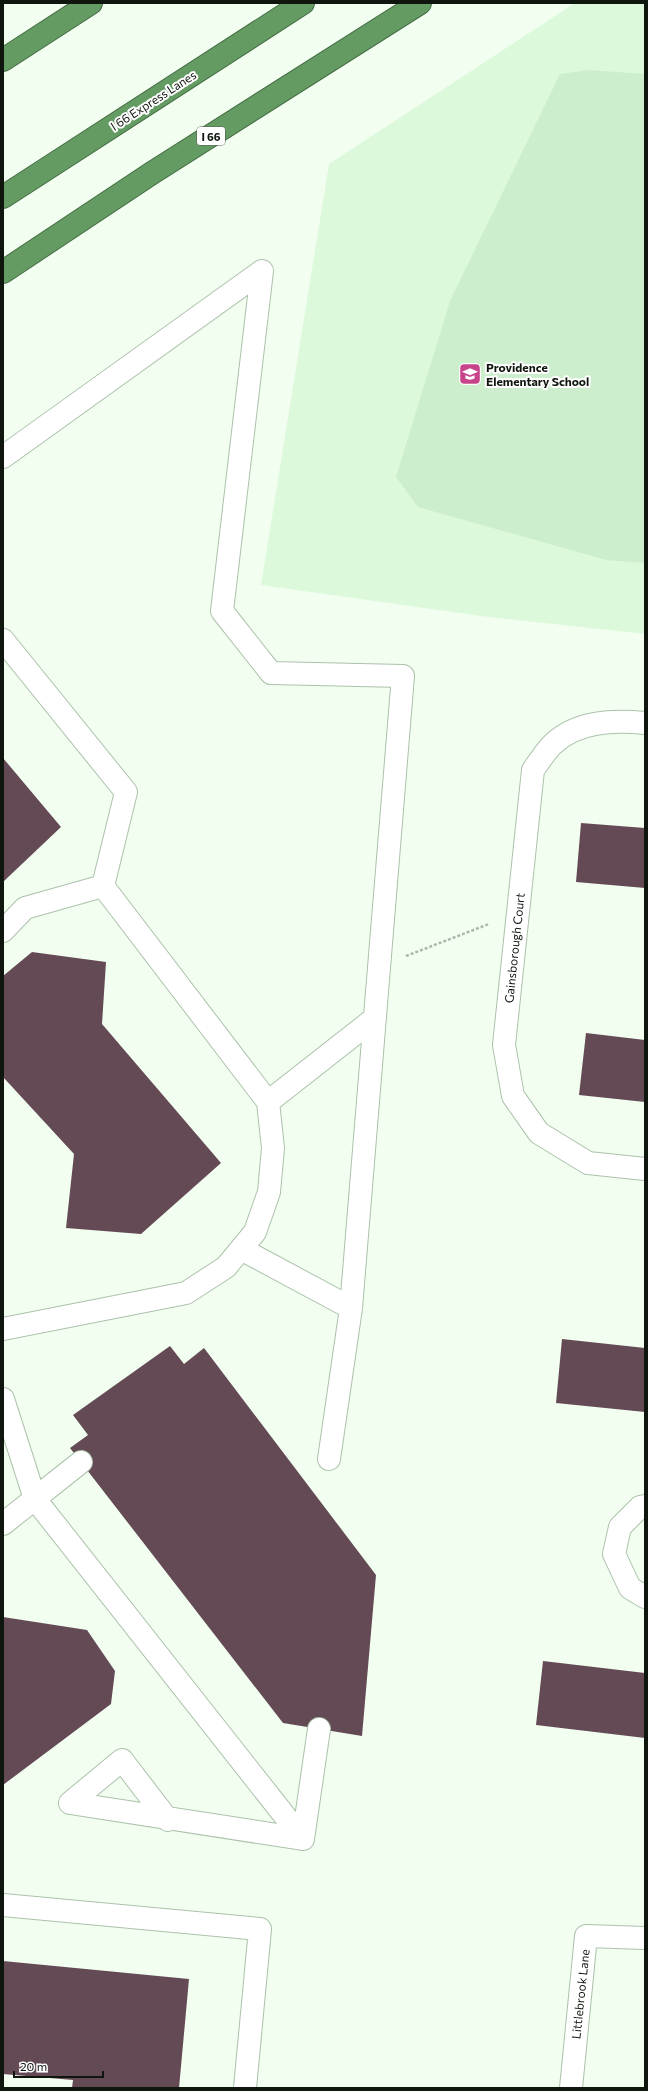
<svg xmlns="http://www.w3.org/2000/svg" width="648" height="2091" viewBox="0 0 648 2091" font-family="Commissioner,sans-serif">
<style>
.built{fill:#ddf9dc}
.green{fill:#cdeecc}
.building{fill:#644a55}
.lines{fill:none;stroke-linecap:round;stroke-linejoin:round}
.minor-casing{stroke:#acc2ab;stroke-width:24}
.highway-casing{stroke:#466c45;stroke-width:24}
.path{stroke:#acb8ab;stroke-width:2.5;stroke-dasharray:3 2;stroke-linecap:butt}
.minor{stroke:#fff;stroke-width:22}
.highway{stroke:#639b62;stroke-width:22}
.labels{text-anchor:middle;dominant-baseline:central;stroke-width:4;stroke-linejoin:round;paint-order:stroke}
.shield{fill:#fff;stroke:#575c56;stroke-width:1}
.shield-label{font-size:11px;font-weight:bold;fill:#0f160e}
.street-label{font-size:12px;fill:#0f160e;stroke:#fff}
.poi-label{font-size:12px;font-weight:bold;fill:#0f160e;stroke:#fff;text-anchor:start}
</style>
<rect width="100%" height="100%" fill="#f1fef0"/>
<path class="built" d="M 575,3 L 645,3 L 645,634 L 481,616 L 261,585 L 329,164 Z"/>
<path class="green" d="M 589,70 L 645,74 L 645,563 L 606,560 L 418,507 L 396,477 L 450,301 L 560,74 Z"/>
<path class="building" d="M 3,758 L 61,827 L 3,882 Z
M 581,823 L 645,828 L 645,888 L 576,882 Z
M 32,952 L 106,962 L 102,1024 L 221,1163 L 141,1234 L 66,1228 L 74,1154 L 3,1077 L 3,976 Z
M 586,1033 L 645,1040 L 645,1102 L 579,1095 Z
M 562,1339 L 645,1348 L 645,1412 L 556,1403 Z
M 170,1346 L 184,1364 L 204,1348 L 376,1575 L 362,1736 L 283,1723 L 70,1448 L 88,1435 L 73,1415 Z
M 3,1617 L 87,1630 L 115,1671 L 111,1704 L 3,1785 Z
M 543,1661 L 645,1673 L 645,1738 L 536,1725 Z
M 3,1961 L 189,1979 L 179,2088 L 72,2088 L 73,2080 L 3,2074 Z"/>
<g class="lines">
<g class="minor-casing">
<path id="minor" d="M 3,457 L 262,271 L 222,611 L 271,673 L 403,676 L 351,1308 L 241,1249
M 3,640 L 126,792 L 103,886 L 268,1102 L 273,1148 L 269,1192 L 255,1232 L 226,1267 L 186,1293 L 3,1329
M 645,723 C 613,720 576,721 552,745 C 545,752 539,762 533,770 L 504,1045 L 513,1096 L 539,1133 L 588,1163 L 645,1169
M 3,931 L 25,908 L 103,886
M 268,1102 L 375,1018
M 3,1399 L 35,1499 L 303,1839 L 70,1803 L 122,1760 L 168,1820
M 329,1459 L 351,1308
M 645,1506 L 640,1507 L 620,1527 L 614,1554 L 630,1588 L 645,1597
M 3,1524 L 81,1462
M 303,1839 L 319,1729
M 3,1905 L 260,1929 L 245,2088
M 571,2088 L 586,1936 L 645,1938"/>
</g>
<g class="highway-casing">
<path id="highway" d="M 3,60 L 91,3
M 3,197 L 303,3
M 3,272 L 152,173 L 420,3"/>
</g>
<path class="path" d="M 406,956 L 489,924"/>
<use href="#minor" class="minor"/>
<use href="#highway" class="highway"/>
</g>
<defs>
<g id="school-square" transform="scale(1.15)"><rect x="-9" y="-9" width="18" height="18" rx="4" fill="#c7448a" stroke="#fff"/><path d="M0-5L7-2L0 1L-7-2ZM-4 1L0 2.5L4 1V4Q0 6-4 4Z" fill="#fff"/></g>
</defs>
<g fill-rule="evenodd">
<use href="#school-square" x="470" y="374"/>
</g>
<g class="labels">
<rect class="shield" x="197" y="127" width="28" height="18" rx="3"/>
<g class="shield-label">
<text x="211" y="136">I 66</text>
</g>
<g class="street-label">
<text transform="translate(153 100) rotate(-33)">I 66 Express Lanes</text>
<text transform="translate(514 948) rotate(-84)">Gainsborough Court</text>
<text transform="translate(580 1994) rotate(-84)">Littlebrook Lane</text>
</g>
<g class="poi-label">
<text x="486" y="367">Providence<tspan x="486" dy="14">Elementary School</tspan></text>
</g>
</g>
<rect width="648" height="2091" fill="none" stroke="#0f160e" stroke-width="8"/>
<path d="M14 2071v6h89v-6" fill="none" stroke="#0f160e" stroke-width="2"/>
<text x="20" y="2071" font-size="12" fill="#0f160e" stroke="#ffffff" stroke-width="3" paint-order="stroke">20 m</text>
</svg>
